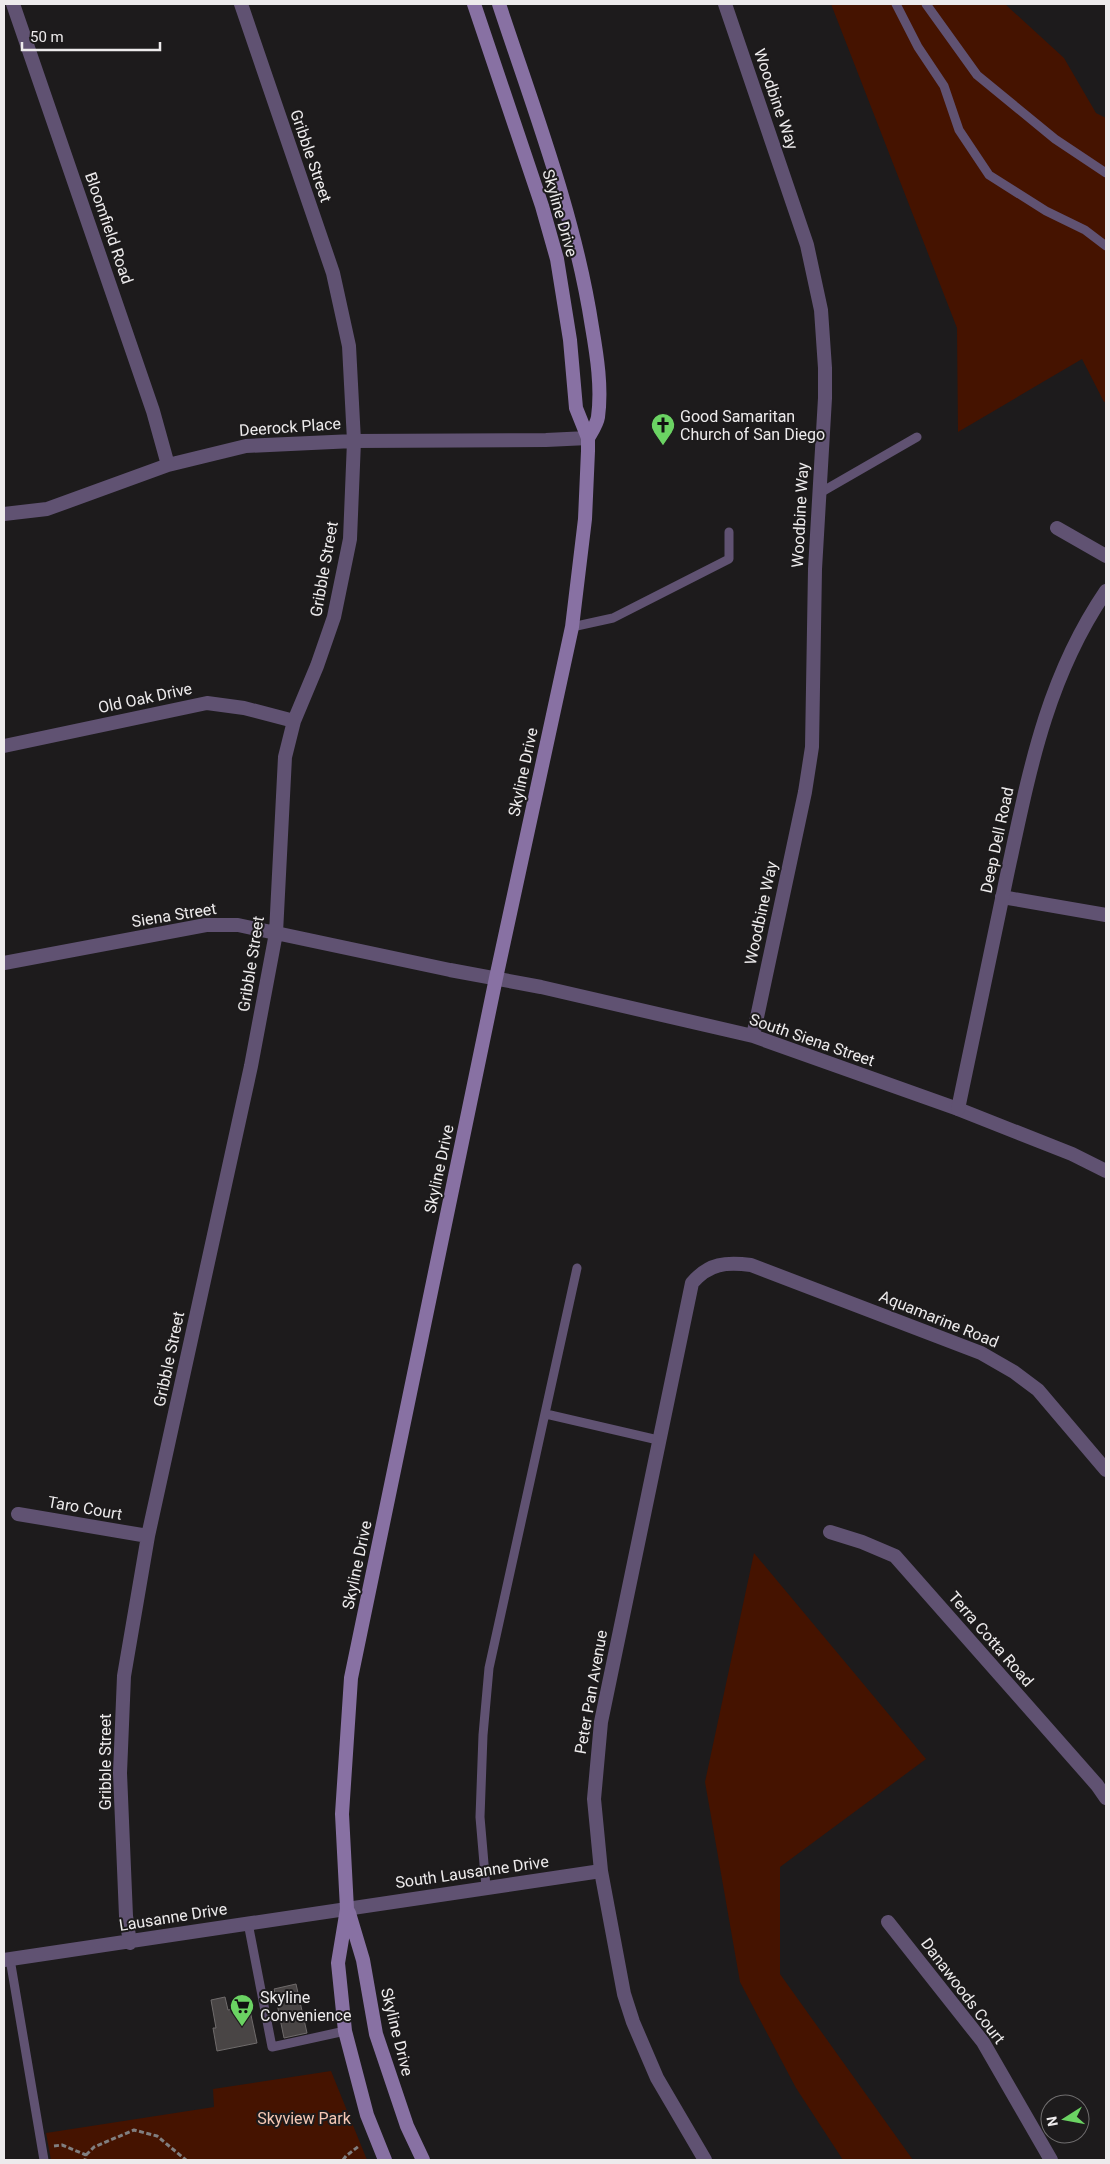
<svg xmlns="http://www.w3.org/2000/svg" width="1110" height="2164" viewBox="0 0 1110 2164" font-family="Roboto,sans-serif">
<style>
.green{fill:#451300}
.building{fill:#494545;stroke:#6f6b6b}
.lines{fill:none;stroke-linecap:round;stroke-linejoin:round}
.path{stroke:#817f80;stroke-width:3;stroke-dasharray:5 2.5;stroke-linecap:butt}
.service{stroke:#605272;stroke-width:9}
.minor{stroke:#605272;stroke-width:14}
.tertiary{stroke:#605272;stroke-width:14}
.secondary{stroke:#8871a3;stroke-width:14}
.labels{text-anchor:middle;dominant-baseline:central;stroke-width:4;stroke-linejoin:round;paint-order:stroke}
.street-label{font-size:16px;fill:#edebec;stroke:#1d1b1c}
.poi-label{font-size:16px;fill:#edebec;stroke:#1d1b1c;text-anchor:start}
.park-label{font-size:16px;fill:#f5c7b4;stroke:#1d1b1c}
</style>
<rect width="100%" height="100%" fill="#1d1b1c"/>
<path class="green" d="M 831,4 L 1005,4 L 1064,58 L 1096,113 L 1106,118 L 1106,401 L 1104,402 L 1082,359 L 958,432 L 957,328 Z
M 754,1553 L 926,1759 L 780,1867 L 780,1974 L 913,2160 L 843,2160 L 796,2088 L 740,1982 L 705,1782 Z
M 331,2071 L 367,2160 L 51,2160 L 46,2133 L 214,2107 L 213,2089 Z"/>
<path class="building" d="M 296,1984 L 307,2033 L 284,2038 L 274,1989 Z
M 225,1997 L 228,2010 L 249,2006 L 257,2043 L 217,2051 L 213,2028 L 216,2028 L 211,2000 Z"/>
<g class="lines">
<path class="path" d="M 54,2146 L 62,2145 L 86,2155 L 85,2160
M 86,2155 L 94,2147 L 134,2130 L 157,2136 L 186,2160
M 343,2160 L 346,2156 L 359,2146"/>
<path class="service" d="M 896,4 L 918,47 L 944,86 L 959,130 L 989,175 L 1046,211 L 1085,230 L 1106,246
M 926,4 L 977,75 L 1055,139 L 1106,173
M 818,494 L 917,437
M 572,627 L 613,618 L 729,559 L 729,532
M 546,1414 L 658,1440
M 486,1887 L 480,1817 L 483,1735 L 489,1668 L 577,1268
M 248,1923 L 272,2047 L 345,2031
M 10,1959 L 44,2160"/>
<path class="minor" d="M 13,4 L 153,411 L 168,465
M 725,4 L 807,245 L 821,310 L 825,368 L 825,398 L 815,569 L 812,747 L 805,792 L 753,1036
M 4,514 L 47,509 L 168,465 L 246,446 L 354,441 L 546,440 L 588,438
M 1057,528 L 1106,556
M 4,746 L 207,703 L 244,708 L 294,721
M 1002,897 L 1106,915
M 4,963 L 206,925 L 238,925 L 450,970 L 541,987 L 753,1036 L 958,1109 L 1072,1154 L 1106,1171
M 18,1514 L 148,1536
M 830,1532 L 862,1542 L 895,1556 L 1097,1785 L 1106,1798
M 888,1922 L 983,2042 L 1051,2160
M 130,1943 L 126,1916 L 120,1773 L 124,1676 L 148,1536 L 251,1066 L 276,933 L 285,757 L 294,721 L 317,666 L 334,617 L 350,539 L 354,441 L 349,346 L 333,273 L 241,4
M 4,1960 L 601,1871
M 705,2160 L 657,2078 L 633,2022 L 624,1994 L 601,1871 L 594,1799 L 601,1722 L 692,1283 C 709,1263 726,1262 751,1265 L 981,1353 L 1014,1372 L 1038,1390 L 1106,1470"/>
<path class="tertiary" d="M 958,1109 C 974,1031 990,953 1007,875 C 1029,773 1046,679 1106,591"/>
<path class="secondary" d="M 499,4 C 534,110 575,216 592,327 C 597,356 602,388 598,417 C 597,424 592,431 588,438
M 349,1913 L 363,1960 L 376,2034 L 407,2126 L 423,2160
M 385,2160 L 367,2115 L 345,2031 L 338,1963 L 347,1909 L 342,1814 L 351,1678 L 496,978 L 572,627 L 585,519 L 588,451 L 588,438 L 576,408 L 570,340 L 557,259 L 542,206 L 474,4"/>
</g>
<defs>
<g id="church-pin" transform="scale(1.25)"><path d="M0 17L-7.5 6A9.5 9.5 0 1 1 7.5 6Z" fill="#6bd363" stroke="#1d1b1c"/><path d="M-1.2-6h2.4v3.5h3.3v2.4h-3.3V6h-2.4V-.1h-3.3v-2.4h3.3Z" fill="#111"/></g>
<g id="supermarket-pin" transform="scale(1.25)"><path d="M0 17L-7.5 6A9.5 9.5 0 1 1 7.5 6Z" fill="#6bd363" stroke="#1d1b1c"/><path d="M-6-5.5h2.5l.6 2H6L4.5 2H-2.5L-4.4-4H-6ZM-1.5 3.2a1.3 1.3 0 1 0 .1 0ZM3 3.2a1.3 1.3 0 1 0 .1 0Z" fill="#111"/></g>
</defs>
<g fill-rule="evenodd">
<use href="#church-pin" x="663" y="425"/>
<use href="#supermarket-pin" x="242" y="2006"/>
</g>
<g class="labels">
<g class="street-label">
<text transform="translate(776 99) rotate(71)">Woodbine Way</text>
<text transform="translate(311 156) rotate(71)">Gribble Street</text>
<text transform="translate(560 213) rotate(74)">Skyline Drive</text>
<text transform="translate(109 228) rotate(71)">Bloomfield Road</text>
<text transform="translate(290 427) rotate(-4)">Deerock Place</text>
<text transform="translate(800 515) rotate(-87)">Woodbine Way</text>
<text transform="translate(324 569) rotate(-80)">Gribble Street</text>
<text transform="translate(145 698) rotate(-12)">Old Oak Drive</text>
<text transform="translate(523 772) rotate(-78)">Skyline Drive</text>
<text transform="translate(997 840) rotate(-78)">Deep Dell Road</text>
<text transform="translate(761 913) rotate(-78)">Woodbine Way</text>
<text transform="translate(174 915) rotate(-9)">Siena Street</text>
<text transform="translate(251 964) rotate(-81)">Gribble Street</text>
<text transform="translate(812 1040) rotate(19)">South Siena Street</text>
<text transform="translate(439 1169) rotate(-78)">Skyline Drive</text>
<text transform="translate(939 1319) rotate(22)">Aquamarine Road</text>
<text transform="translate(169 1359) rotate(-78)">Gribble Street</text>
<text transform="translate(85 1508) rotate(10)">Taro Court</text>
<text transform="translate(357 1565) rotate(-78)">Skyline Drive</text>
<text transform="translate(991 1639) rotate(49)">Terra Cotta Road</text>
<text transform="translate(591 1692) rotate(-80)">Peter Pan Avenue</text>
<text transform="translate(105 1762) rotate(-90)">Gribble Street</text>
<text transform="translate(472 1872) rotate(-8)">South Lausanne Drive</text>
<text transform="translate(173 1917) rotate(-9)">Lausanne Drive</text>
<text transform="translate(963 1991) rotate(53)">Danawoods Court</text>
<text transform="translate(397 2032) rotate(76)">Skyline Drive</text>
</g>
<g class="poi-label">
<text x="680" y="416">Good Samaritan<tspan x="680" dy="18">Church of San Diego</tspan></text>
<text x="260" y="1997">Skyline<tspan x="260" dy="18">Convenience</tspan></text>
</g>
<g class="park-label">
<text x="304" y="2118">Skyview Park</text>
</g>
</g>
<rect width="1110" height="2164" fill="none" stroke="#edebec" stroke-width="10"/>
<g transform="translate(1065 2119) rotate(259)"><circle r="24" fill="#1d1b1c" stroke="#706e6f"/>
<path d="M0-4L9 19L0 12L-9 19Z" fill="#6bd363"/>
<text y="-8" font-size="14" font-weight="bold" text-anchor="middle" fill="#edebec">N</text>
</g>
<path d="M22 42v8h138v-8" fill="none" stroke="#edebec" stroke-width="2.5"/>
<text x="30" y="42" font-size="15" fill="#edebec" stroke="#1d1b1c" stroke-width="4" paint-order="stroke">50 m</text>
</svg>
